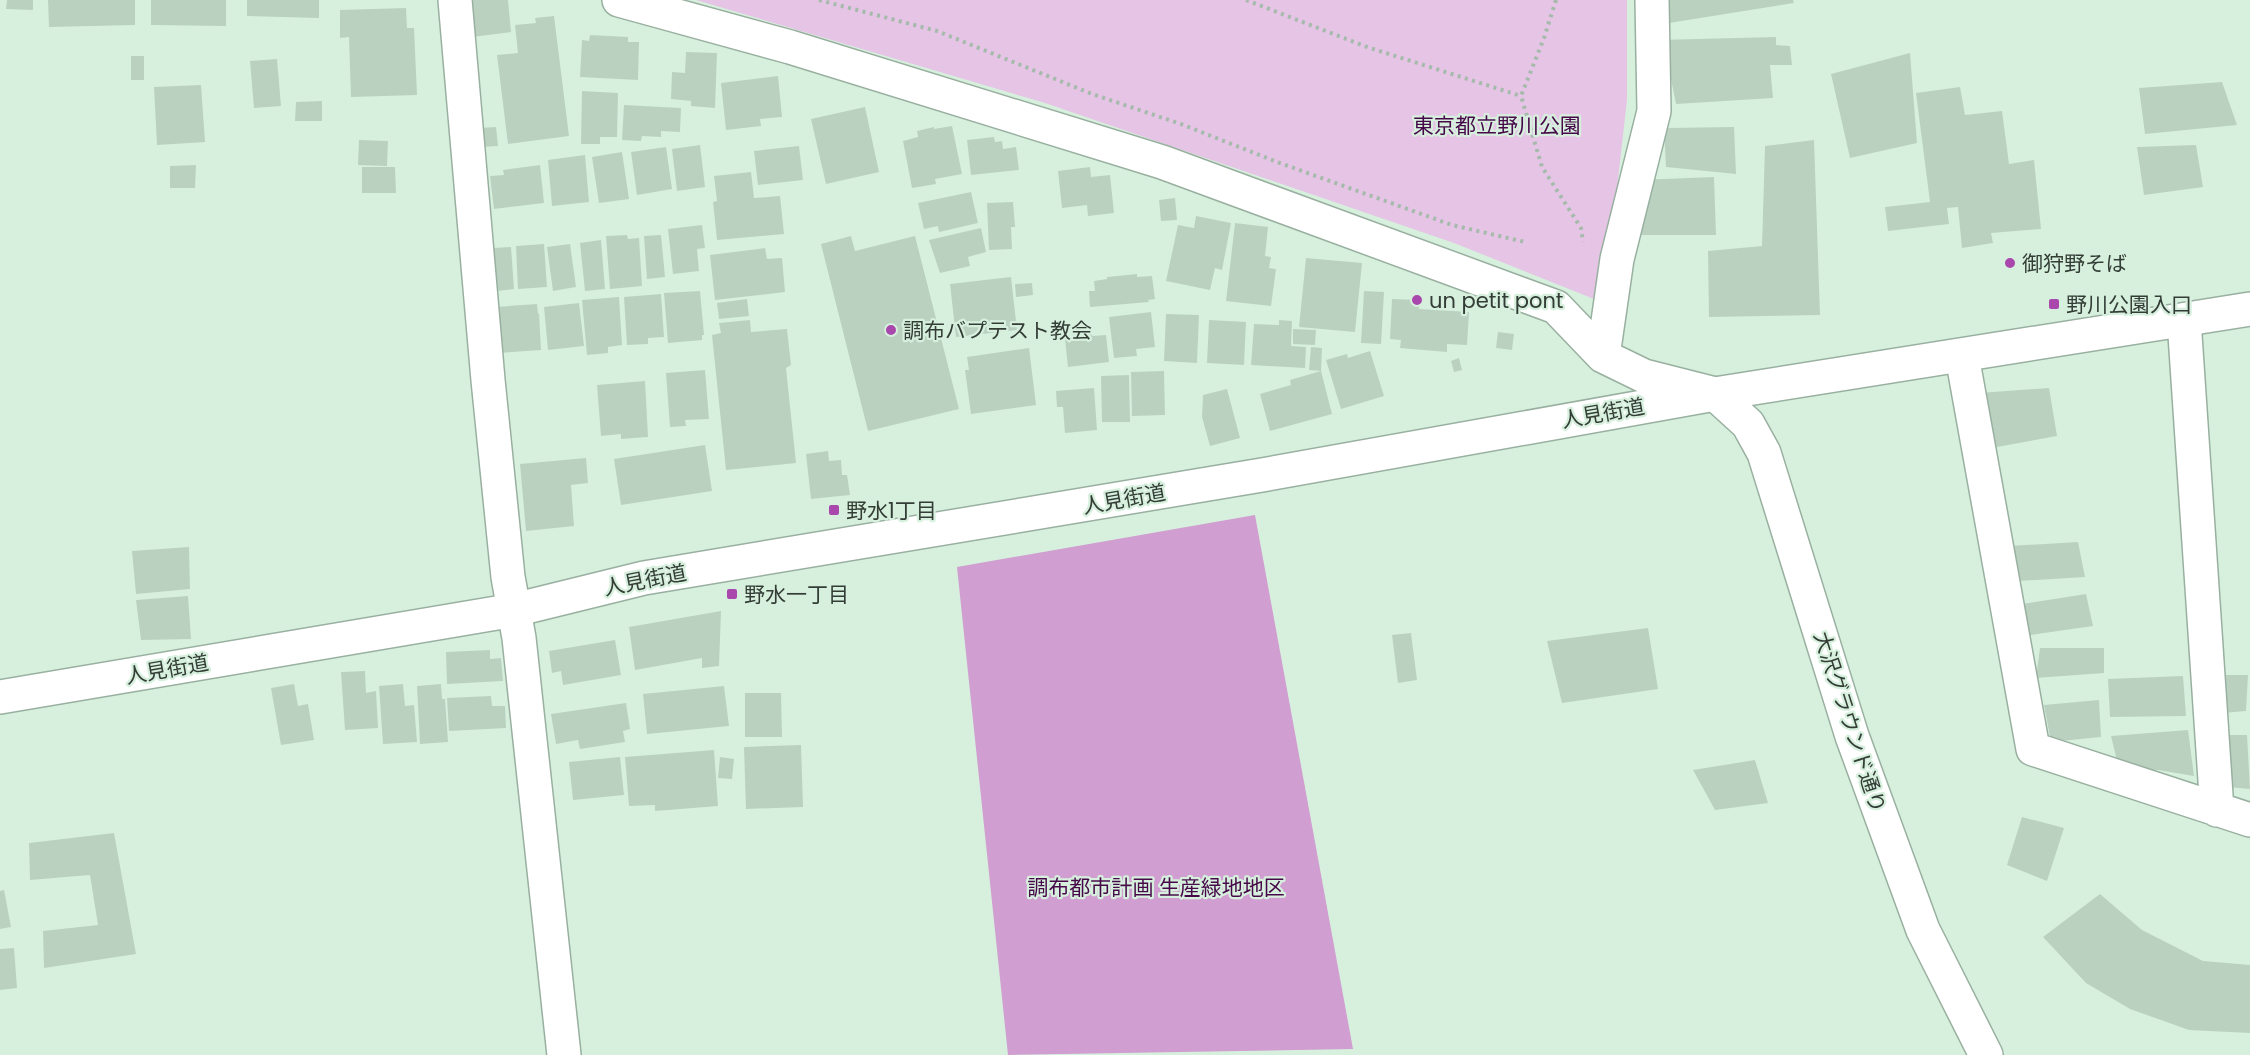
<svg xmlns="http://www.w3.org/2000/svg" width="2250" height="1055" viewBox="0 0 2250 1055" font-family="Poppins,'Noto Sans JP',sans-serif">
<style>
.green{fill:#e5c4e5}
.forest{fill:#d09ed0}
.building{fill:#bad1c0}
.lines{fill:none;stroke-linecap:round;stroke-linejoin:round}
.minor-casing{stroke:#99b0a0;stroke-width:36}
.major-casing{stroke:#99b0a0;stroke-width:36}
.path{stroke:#a5baab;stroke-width:4;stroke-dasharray:3 4.5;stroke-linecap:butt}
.minor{stroke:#fff;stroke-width:33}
.major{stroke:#fff;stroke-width:33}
.poi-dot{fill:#a947ad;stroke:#d7f0de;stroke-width:2}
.labels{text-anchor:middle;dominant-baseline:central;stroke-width:4.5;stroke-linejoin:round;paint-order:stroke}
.park-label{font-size:21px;fill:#460849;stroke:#d7f0de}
.poi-label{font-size:21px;fill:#333d36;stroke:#d7f0de;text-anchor:start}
.street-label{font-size:21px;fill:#333d36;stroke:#d7f0de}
</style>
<rect width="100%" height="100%" fill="#d7f0de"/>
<path class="green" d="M 696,0 L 1627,0 L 1627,100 L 1604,303 L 1454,243 L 1045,103 Z"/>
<path class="forest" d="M 1255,515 L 1353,1049 L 1008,1055 L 957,567 Z"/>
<path class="building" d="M 7,0 L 33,0 L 33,10 L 6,9 Z
M 48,0 L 135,0 L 135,25 L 49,27 Z
M 151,0 L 226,0 L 226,26 L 151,25 Z
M 247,0 L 319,0 L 319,18 L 247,16 Z
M 470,0 L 508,0 L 511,32 L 472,37 Z
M 1666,0 L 1793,0 L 1794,3 L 1669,23 Z
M 406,8 L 407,28 L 414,28 L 417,95 L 351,97 L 349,37 L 340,38 L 340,10 Z
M 554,16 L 569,136 L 508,144 L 497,55 L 518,53 L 515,25 L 536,23 L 535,18 Z
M 590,35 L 628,37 L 628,42 L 639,42 L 638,80 L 580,77 L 582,40 L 589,41 Z
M 1776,37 L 1776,45 L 1790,46 L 1792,65 L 1770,65 L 1773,98 L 1676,104 L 1670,74 L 1654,72 L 1656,40 Z
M 686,52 L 717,53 L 715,108 L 691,106 L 691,101 L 671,99 L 672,72 L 685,73 Z
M 1910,53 L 1917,143 L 1850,158 L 1831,74 Z
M 131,56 L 144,56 L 144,80 L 131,80 Z
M 277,59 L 281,106 L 254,108 L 250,61 Z
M 778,76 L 782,117 L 760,119 L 761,126 L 726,130 L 721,83 Z
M 2222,82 L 2237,125 L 2145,134 L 2139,88 Z
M 201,85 L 205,142 L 157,145 L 154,87 Z
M 1960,87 L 1965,115 L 2002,111 L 2009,164 L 2034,160 L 2041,229 L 1991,233 L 1993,243 L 1962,248 L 1958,207 L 1947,208 L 1949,224 L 1888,231 L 1885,207 L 1930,202 L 1916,93 Z
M 582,91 L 618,93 L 617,137 L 600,137 L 600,144 L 581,144 Z
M 322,101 L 322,121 L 295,121 L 296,102 Z
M 624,105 L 681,108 L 680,132 L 661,131 L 661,137 L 642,136 L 641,141 L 622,140 Z
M 865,107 L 879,172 L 826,184 L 811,119 Z
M 952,126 L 962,174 L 935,179 L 936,184 L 912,188 L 903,141 L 918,137 L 917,131 L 934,127 L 934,129 Z
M 496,127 L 498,146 L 481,147 L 479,128 Z
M 1734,127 L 1736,174 L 1666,167 L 1664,128 Z
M 994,137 L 995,142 L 1002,141 L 1003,149 L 1016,147 L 1019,170 L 971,175 L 967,140 Z
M 359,140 L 388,141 L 387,166 L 358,165 Z
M 1814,140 L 1820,315 L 1709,317 L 1708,251 L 1762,246 L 1765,146 Z
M 700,145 L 705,187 L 677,191 L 672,149 Z
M 2196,145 L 2203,187 L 2144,195 L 2137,147 Z
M 799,146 L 803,180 L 758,185 L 754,151 Z
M 666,147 L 672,189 L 637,195 L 631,152 Z
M 622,152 L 629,199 L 599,203 L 592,157 Z
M 585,155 L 589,202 L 552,206 L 548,160 Z
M 196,165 L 195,188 L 170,188 L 170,166 Z
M 540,165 L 544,203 L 494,209 L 490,176 L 504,175 L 503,170 Z
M 362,167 L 395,167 L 396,193 L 362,193 Z
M 1090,167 L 1091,177 L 1110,175 L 1114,213 L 1088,216 L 1087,205 L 1062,208 L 1058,171 Z
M 751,172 L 754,198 L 780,196 L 784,234 L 717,240 L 713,202 L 717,201 L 714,176 Z
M 1714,177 L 1716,235 L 1640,235 L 1638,180 Z
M 971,192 L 978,223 L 939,232 L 938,226 L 924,229 L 918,203 Z
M 1175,198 L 1177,220 L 1161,221 L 1159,200 Z
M 1013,202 L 1015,227 L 1011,227 L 1012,249 L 989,250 L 987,203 Z
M 1196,216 L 1231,223 L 1222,270 L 1215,268 L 1210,290 L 1166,281 L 1178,225 L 1194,228 Z
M 1235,223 L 1268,227 L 1265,256 L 1271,257 L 1269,268 L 1276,269 L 1271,306 L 1226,301 Z
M 702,225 L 705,248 L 697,249 L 699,271 L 673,274 L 668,229 Z
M 981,228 L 986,252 L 968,257 L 970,266 L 940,273 L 929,240 Z
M 627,235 L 628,239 L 639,238 L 642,286 L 610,289 L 606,236 Z
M 661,235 L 665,277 L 647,279 L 644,236 Z
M 851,236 L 855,251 L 915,236 L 959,409 L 868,431 L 821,244 Z
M 601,240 L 605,289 L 585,291 L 580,243 Z
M 544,244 L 547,287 L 518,289 L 516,246 Z
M 570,244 L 576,287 L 553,291 L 547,247 Z
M 511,247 L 514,289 L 497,291 L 493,248 Z
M 765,248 L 767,259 L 782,258 L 785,292 L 715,300 L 710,255 Z
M 1306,258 L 1362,263 L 1355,332 L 1299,327 Z
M 1137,274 L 1137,277 L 1152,276 L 1155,299 L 1148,300 L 1149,302 L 1090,307 L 1089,291 L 1095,291 L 1094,281 L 1107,279 L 1107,277 Z
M 1011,277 L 1017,330 L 956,337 L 950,284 Z
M 1032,283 L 1033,295 L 1016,297 L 1015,284 Z
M 700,291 L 704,335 L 702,335 L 702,340 L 668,343 L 664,293 Z
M 1364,291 L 1384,292 L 1381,344 L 1361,343 Z
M 661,294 L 664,337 L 648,338 L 648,344 L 627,345 L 624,297 Z
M 619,297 L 622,345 L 608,347 L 608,353 L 587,355 L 582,300 Z
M 747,299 L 749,316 L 719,319 L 717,303 Z
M 1392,299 L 1419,300 L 1419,309 L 1469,312 L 1467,345 L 1447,344 L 1447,352 L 1400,348 L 1401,340 L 1390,339 Z
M 579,303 L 584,346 L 548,350 L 544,307 Z
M 537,304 L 538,314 L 539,313 L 541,350 L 498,353 L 496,307 Z
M 1151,312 L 1155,347 L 1136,349 L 1137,356 L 1114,358 L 1109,317 Z
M 1166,314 L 1199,315 L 1197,363 L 1164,361 Z
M 750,320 L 751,332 L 787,329 L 791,365 L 786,368 L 796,463 L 726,470 L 712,335 L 721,333 L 719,323 Z
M 1209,320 L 1246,322 L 1244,365 L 1207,363 Z
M 1279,320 L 1292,321 L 1291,346 L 1306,347 L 1305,368 L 1251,365 L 1254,324 L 1279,325 Z
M 1293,329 L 1316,330 L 1315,345 L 1293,344 Z
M 1091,330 L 1092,336 L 1106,335 L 1109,362 L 1068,367 L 1065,339 L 1072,338 L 1072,333 Z
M 1498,332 L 1514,334 L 1512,350 L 1496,348 Z
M 1311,347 L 1322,348 L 1321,371 L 1309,370 Z
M 1029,348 L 1036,405 L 971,414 L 965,370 L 969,370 L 967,357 Z
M 1370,351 L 1384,396 L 1341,409 L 1326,360 L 1347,354 L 1348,358 Z
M 1459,358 L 1462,370 L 1454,372 L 1451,361 Z
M 705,370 L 709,419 L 685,420 L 686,426 L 670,427 L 666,373 Z
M 1164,371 L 1165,415 L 1132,416 L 1131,372 Z
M 1321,371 L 1332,414 L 1270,431 L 1260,394 L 1291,385 L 1290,380 Z
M 1129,375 L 1130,422 L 1102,422 L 1101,376 Z
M 645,381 L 648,437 L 621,439 L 621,434 L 601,436 L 597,385 Z
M 1094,388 L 1097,430 L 1065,433 L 1063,407 L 1057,407 L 1056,391 Z
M 2049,388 L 2057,436 L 1986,449 L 1979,393 Z
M 1227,389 L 1240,438 L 1210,446 L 1202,417 L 1203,395 Z
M 705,445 L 712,491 L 621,505 L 614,459 Z
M 828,451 L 829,461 L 841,460 L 842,475 L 847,475 L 850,495 L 811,499 L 806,454 Z
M 586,458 L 588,483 L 571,485 L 574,526 L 526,531 L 520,464 Z
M 2078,542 L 2085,577 L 2018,581 L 2008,546 Z
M 189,547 L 190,589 L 136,594 L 132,551 Z
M 2086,594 L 2093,626 L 2024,636 L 2022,604 Z
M 188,596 L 191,639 L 141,640 L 136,600 Z
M 721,611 L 719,666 L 702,668 L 702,658 L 635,670 L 629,627 Z
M 1648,628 L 1658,689 L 1562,703 L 1547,641 Z
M 1411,633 L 1417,680 L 1398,683 L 1392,635 Z
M 615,640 L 621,675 L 563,685 L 561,671 L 552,673 L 549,651 Z
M 2040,648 L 2104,648 L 2104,673 L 2036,678 Z
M 490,650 L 490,659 L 501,658 L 503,681 L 447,684 L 446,652 Z
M 365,671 L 366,693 L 376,691 L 378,728 L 345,730 L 341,672 Z
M 2211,675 L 2248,675 L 2246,711 L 2211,714 Z
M 2183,676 L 2186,716 L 2110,717 L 2108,679 Z
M 294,684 L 298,706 L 308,704 L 314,740 L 281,745 L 271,688 Z
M 403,684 L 405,706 L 414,705 L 417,742 L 383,744 L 379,686 Z
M 441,684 L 442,699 L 445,699 L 448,742 L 420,744 L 417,686 Z
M 724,686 L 729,726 L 647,734 L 643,694 Z
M 745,693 L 781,693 L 782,737 L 745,737 Z
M 491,696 L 492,706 L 505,706 L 506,728 L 449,731 L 447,698 Z
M 2099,700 L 2101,737 L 2051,742 L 2044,705 Z
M 626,703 L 630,729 L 623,731 L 625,742 L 580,749 L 578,740 L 556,744 L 551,714 Z
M 2188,730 L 2194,776 L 2158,770 L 2119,769 L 2111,736 Z
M 2213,735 L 2247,735 L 2250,789 L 2217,786 Z
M 801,745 L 803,807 L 746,809 L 744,747 Z
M 714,750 L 718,806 L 655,811 L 655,805 L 629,806 L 625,757 Z
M 620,757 L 624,795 L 573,800 L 569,762 Z
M 720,757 L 734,759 L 732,779 L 718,778 Z
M 1755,760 L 1768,803 L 1715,810 L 1693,770 Z
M 2022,817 L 2064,828 L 2047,881 L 2007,865 Z
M 114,833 L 136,954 L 44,968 L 43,931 L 98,925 L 90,875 L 30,880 L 29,843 Z
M 4,890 L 11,927 L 0,929 L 0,891 Z
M 2100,894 L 2142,930 L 2203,961 L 2250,965 L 2250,1033 L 2189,1030 L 2130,1009 L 2086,983 L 2043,937 Z
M 14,948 L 17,988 L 0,990 L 0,949 Z"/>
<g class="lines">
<g class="minor-casing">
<path id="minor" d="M 455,0 L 488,380 L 508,577 L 519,638 L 564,1055
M 619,0 L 790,47 L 1162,162 L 1556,307 L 1603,356 L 1644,376 L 1715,394 L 1748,424 L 1764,453 L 1852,736 L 1923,930 L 1986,1055
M 2184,320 L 2217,810
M 1603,356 L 1617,259 L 1654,111 L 1652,0
M 1962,356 L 2033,749 L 2250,820"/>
</g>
<g class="major-casing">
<path id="major" d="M 0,697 L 514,610 L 644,578 L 1262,475 L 1715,394 L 2250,309"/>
</g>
<path class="path" d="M 819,0 L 937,31 L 1092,94 L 1181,124 L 1277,162 L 1452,225 L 1525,242
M 1246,0 L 1367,47 L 1521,96
M 1556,0 L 1544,38 L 1521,96 L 1542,167 L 1581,228 L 1583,242"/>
<use href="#minor" class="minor"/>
<use href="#major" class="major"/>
</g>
<g class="poi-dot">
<circle cx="2010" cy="263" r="6"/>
<circle cx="1417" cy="300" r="6"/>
<rect x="2048" y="298" width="12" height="12" rx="3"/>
<circle cx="891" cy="330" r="6"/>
<rect x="828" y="504" width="12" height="12" rx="3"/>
<rect x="726" y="588" width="12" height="12" rx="3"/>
</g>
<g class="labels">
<g class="park-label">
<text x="1497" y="125">東京都立野川公園</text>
<text x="1156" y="887">調布都市計画 生産緑地地区</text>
</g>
<g class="poi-label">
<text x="2022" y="263">御狩野そば</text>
<text x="1429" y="300">un petit pont</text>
<text x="2066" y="304">野川公園入口</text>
<text x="903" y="330">調布バプテスト教会</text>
<text x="846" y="510">野水1丁目</text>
<text x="744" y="594">野水一丁目</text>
</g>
<g class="street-label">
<text transform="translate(1603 413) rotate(-10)">人見街道</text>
<text transform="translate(1124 499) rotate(-10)">人見街道</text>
<text transform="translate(645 580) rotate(-11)">人見街道</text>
<text transform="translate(167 669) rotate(-10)">人見街道</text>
<text transform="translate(1850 722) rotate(72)">大沢グラウンド通り</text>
</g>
</g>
</svg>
